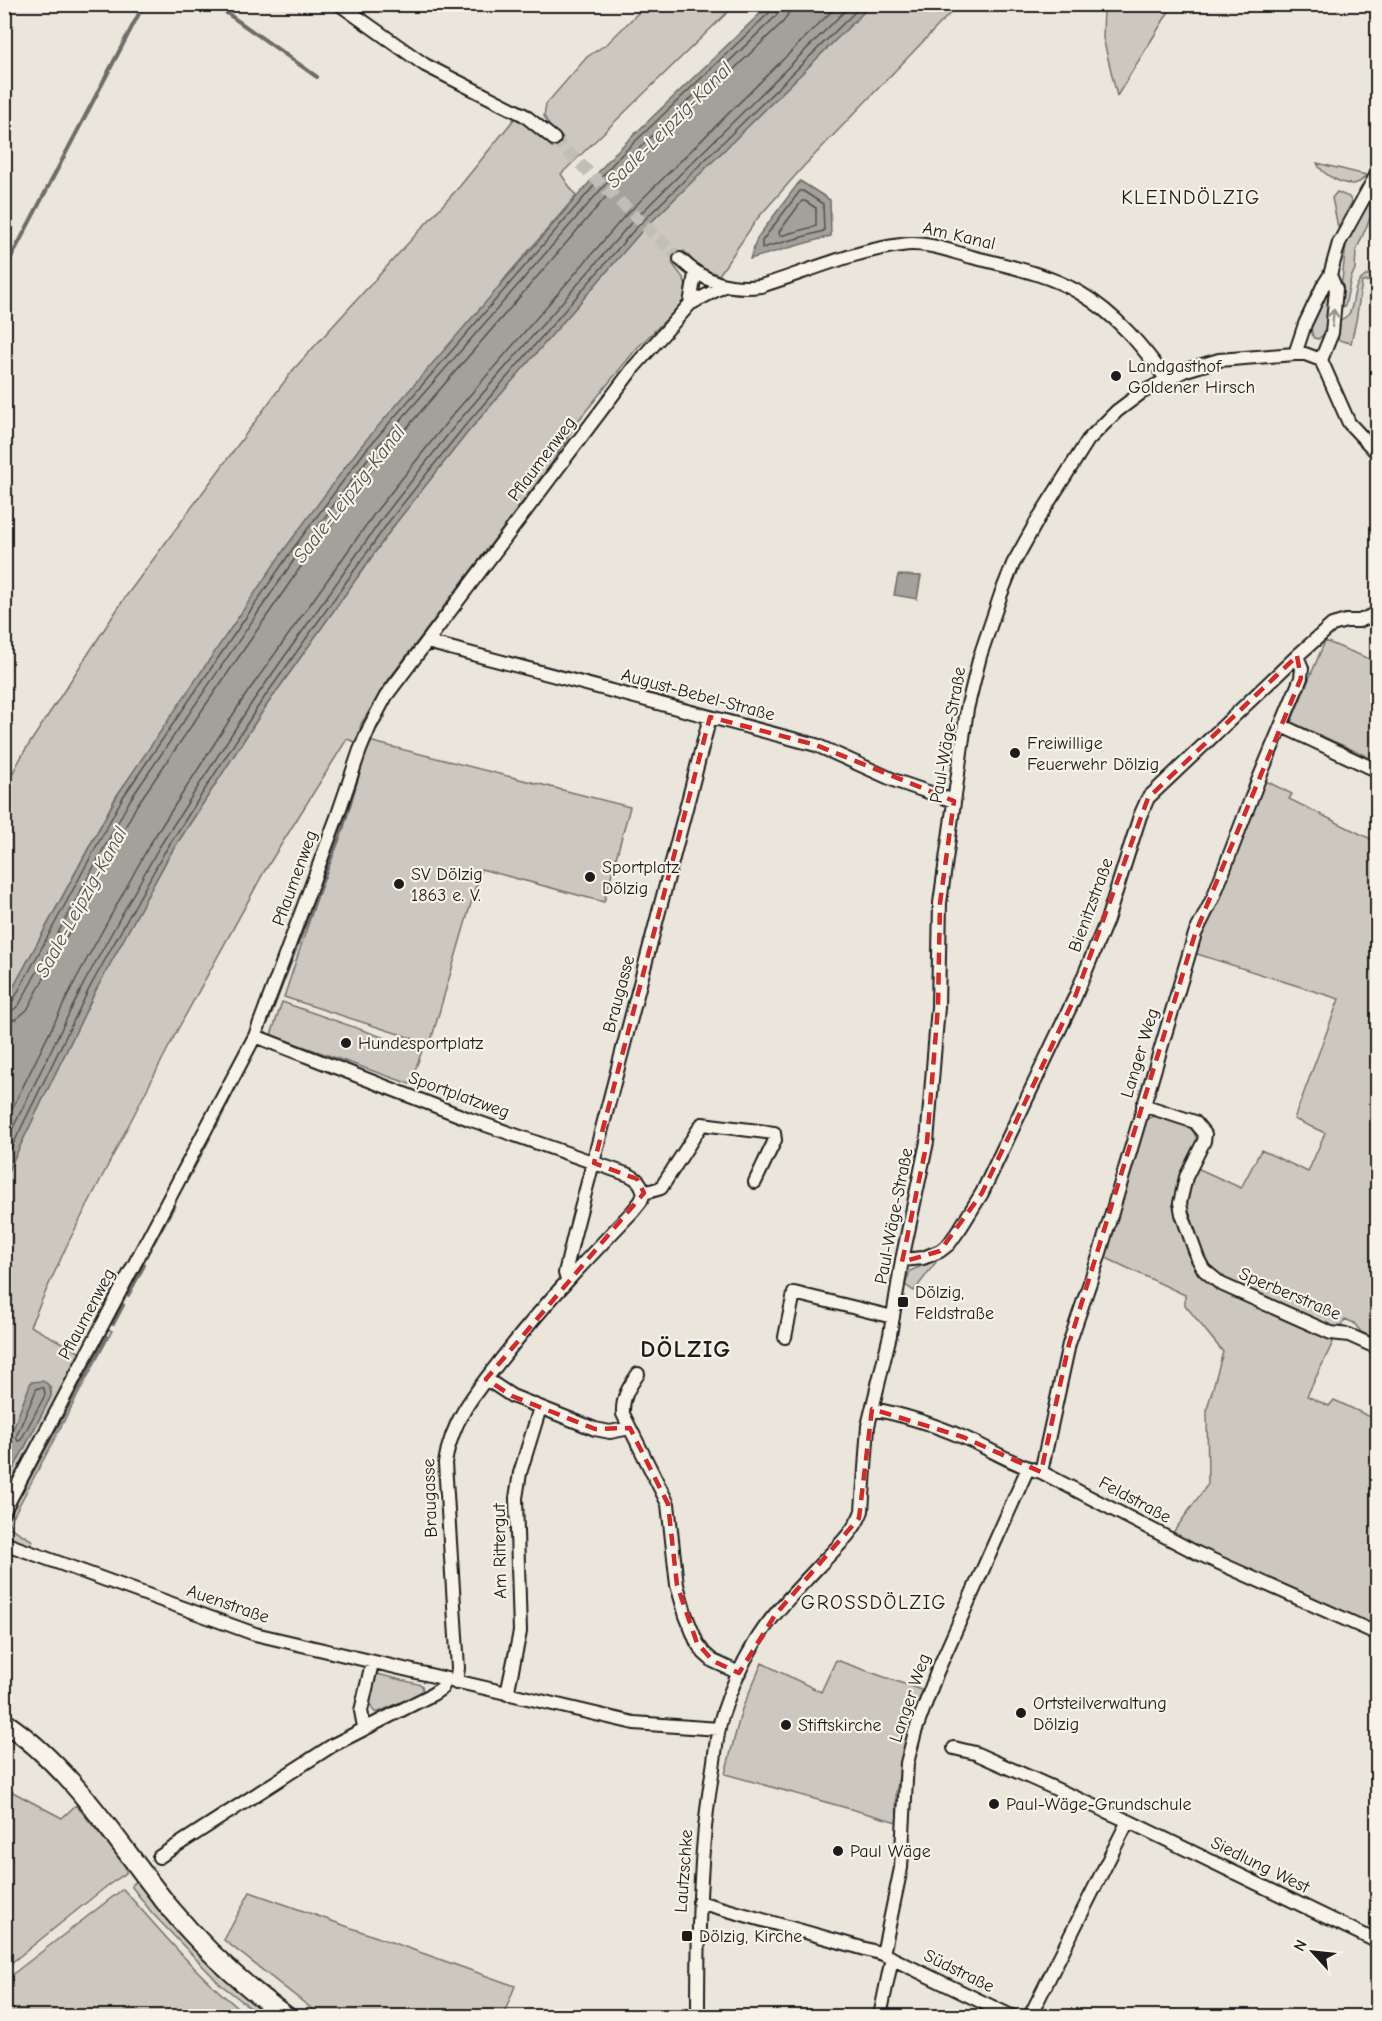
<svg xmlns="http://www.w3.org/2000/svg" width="1382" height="2021" viewBox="0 0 1382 2021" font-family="'Comic Neue',sans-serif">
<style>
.green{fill:#ccc8c0;stroke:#74726e;stroke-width:1.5}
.water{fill:#a3a19a;stroke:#6d6c68;stroke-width:1.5}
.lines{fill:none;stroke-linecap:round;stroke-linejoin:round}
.shore{stroke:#52514e;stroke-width:1.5}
.stream{stroke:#6d6c68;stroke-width:4}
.street-tunnel{stroke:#c1beb6;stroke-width:12;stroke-dasharray:12 6;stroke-linecap:butt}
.street-casing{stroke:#1c1c1c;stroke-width:16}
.secondary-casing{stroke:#1c1c1c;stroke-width:22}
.street{stroke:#f7f3e8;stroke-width:12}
.secondary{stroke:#f7f3e8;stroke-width:18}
.oneway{stroke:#94928c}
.marked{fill:none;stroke:#d62828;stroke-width:4.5;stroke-dasharray:12 8;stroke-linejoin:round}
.poi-dot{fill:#1c1c1c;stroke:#f7f3e8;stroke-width:2}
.labels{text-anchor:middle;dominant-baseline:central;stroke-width:4.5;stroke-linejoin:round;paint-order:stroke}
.street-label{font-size:18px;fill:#1c1c1c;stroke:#f7f3e8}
.poi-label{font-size:18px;fill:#1c1c1c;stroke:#f7f3e8;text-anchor:start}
.water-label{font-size:20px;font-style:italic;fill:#52514e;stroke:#f7f3e8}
.neighbourhood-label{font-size:20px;letter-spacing:1.5px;fill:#1c1c1c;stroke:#f7f3e8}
.district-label{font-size:24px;font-weight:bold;letter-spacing:1.5px;fill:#1c1c1c;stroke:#f7f3e8}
</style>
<rect width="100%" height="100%" fill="#eae6dc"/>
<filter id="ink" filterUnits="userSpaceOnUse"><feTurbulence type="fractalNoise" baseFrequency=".0167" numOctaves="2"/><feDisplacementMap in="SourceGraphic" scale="12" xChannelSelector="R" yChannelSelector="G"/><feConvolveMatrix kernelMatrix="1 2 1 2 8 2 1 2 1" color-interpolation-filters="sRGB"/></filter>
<g filter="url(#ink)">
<path class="green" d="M 646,5 L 735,5 L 561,174 L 576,196 L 506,277 L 117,795 L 5,1003 L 5,787 L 24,752 L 124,599 L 293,370 L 460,186 L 515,118 L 522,121 L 553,148 L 563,138 L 550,127 L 544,116 L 546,104 L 587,57 L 608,43 Z
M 871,5 L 958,5 L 803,167 L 757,219 L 719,275 L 699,267 L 684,251 L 672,263 L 684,279 L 687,290 L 685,301 L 637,348 L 577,422 L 552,463 L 389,679 L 361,724 L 357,743 L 347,739 L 264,872 L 178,1029 L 68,1243 L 30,1326 L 81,1353 L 5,1499 L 5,1466 L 14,1468 L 51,1396 L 51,1388 L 31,1383 L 5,1450 L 5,1177 L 96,990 L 169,856 L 264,709 L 395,524 L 468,432 L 640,233 Z
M 1104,5 L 1173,5 L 1117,96 L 1103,38 Z
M 1317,163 L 1366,175 C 1364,178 1362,181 1359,182 C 1347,189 1321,174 1317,163 Z
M 1377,187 L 1377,202 L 1356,251 L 1355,269 L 1351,278 L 1345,306 L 1339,308 L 1346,244 L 1364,208 Z
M 1337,192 L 1349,197 L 1352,202 L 1338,227 L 1332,198 Z
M 1374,272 L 1377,272 L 1377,280 L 1362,282 L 1356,321 L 1351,343 L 1338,340 L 1339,321 C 1343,318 1348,317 1350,312 C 1357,294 1350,281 1374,272 Z
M 1326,294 L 1330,295 C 1329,311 1333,330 1318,339 L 1314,338 C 1305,323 1319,307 1326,294 Z
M 1325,641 L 1377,662 L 1377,761 L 1291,722 Z
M 369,741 L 630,807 L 604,902 L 481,869 L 430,1044 L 284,997 Z
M 1264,780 L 1292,794 L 1289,799 L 1377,842 L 1377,1339 L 1361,1332 L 1354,1323 L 1345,1319 L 1339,1329 L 1316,1323 L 1215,1276 L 1207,1269 L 1183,1202 L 1195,1167 L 1241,1188 L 1261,1150 L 1308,1172 L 1325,1133 L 1294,1119 L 1339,999 L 1194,953 Z
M 282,1002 L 422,1051 L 410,1084 L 271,1035 Z
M 1162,1115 C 1178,1122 1193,1122 1197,1141 L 1177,1189 L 1197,1266 L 1329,1336 L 1333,1342 L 1307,1396 L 1329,1406 L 1334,1400 L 1377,1420 L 1377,1629 L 1232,1564 L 1172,1534 L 1208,1484 L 1207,1409 L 1223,1352 L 1185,1305 L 1185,1295 L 1104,1257 L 1146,1120 L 1153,1116 Z
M 935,1260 L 936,1262 L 914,1291 L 905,1285 L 910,1271 Z
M 106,1328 L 112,1331 L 8,1526 L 33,1541 L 29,1548 L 5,1536 L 4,1518 L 103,1329 Z
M 836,1660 L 924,1691 L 901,1765 L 896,1793 L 897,1822 L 725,1774 L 742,1709 L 762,1663 L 821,1692 Z
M 377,1674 L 422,1685 L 423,1693 L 376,1713 C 365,1706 373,1687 375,1675 Z
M 5,1788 L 62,1818 L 76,1805 L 126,1866 L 126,1873 L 107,1886 L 5,1968 Z
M 139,1880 L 274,2016 L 261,2016 L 220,1984 L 152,1913 L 132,1887 L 132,1884 Z
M 123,1889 C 163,1933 201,1981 249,2016 L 5,2016 L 5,1980 Z
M 250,1892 L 515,1986 L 503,2016 L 321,2016 L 224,1940 Z"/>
<path class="water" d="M 769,5 L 871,5 L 640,233 L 468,432 L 395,524 L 264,709 L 169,856 L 96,990 L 5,1177 L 5,1003 L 118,794 L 286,547 L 361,446 L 614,154 Z
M 800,181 L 830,200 L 831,236 L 750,259 L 757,238 Z
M 898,575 L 921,576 L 917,599 L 894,595 Z
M 42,1381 C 50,1384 51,1388 51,1396 L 14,1468 L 5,1466 L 5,1450 L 31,1382 Z"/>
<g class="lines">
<path class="shore" d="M 800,191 L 803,191 L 823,204 L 824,231 L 762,248 L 762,241 Z
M 802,201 L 805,201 L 816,208 L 816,226 L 780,236 L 779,232 Z
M 4,1005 L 13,1001 L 123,797 L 292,550 L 366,450 L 618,158 L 771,11 L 773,4
M 4,1012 L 12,1011 L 19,1005 L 130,800 L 298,554 L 371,454 L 624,163 L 776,16 L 780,4
M 4,1021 L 16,1019 L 27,1010 L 137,805 L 306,559 L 379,460 L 630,169 L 783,22 L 788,14 L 789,4
M 4,1125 L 76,979 L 150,844 L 245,696 L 377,510 L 451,417 L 623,218 L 839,4
M 4,1146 L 84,983 L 158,849 L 253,701 L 384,516 L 457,423 L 630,224 L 852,4
M 4,1163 L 90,987 L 164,853 L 259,705 L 390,520 L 463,428 L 635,229 L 863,4
M 37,1388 L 44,1388 L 45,1395 L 21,1440 L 18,1441 L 16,1437 Z"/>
<path class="stream" d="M 214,4 L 317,77
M 4,271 L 144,4
M 373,732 L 384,716
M 267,1022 L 342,830 L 361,765
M 215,1127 L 238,1081
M 186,1181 L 209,1138
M 153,1243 L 174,1205
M 128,1295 L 144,1265
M 113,1324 L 123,1305
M 4,1523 L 106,1337"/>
<path class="street-tunnel" d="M 554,139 L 680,259"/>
<g class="street-casing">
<path id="street" d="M 339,4 L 425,65 L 524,115 L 554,139
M 680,259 C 704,282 728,290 761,286 C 807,272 853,251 901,245 C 925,241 949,251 972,257 C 1008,266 1048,274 1080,293 C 1116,314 1143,347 1167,380
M 690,304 L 724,286
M 1295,354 L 1305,324 L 1323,286 L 1330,275 L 1339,243 L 1378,172
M 1321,360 L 1349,423 L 1378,454
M 1321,360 L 1332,333 L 1336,289 L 1330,275
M 427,642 L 816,745 L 896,781 L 954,801
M 1282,726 L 1378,771
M 255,1036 L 469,1119 L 629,1175 C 638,1179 641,1183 644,1193
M 1143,1105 L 1195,1122 L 1205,1134 L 1204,1141 L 1186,1177 L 1180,1203 L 1182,1214 L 1198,1259 L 1204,1270 L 1221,1284 L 1331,1333 L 1349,1335 L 1378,1348
M 644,1193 L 661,1188 L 702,1124 L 774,1133 L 775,1140 L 755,1182
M 902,1260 L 923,1258 L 940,1251 L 949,1244 L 961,1227 L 982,1193 L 1075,997 L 1107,920 L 1140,816 L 1148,798 L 1297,656 L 1332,625 L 1346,621 L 1359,621 L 1378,613
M 567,1280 L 565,1273 L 573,1239 L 710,717
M 785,1337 L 794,1293 L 893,1317
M 638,1374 C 629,1387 622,1397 623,1414 L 668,1504 L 677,1585 L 686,1616 L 697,1643 L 704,1653 L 713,1661 L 739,1673
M 486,1379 L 512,1396 L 595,1429 L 610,1432 L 630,1428
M 872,1409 C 901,1414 937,1426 965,1438 C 990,1449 1014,1465 1041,1472 L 1197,1553 L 1378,1634
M 1041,1472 L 1069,1344 L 1099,1256 L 1195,934 L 1213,898 L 1258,781 L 1301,678 L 1302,668 L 1297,656
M 4,1511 L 255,1036 L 337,817 L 360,750 L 370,726 L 386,696 L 634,367 L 690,304 L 695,274
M 4,1543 L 255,1634 L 634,1723 L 719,1729
M 456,1683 L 458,1668 L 445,1463 C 452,1417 479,1388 507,1352 C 546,1302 589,1257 633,1211 L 641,1201 L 644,1193
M 507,1694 L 520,1632 L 516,1498 L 520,1473 L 540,1408
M 364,1727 L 361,1711 L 372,1663
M 954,1748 L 975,1753 L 1128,1821 L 1378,1942
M 159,1857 L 333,1745 L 433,1694 L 442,1688 L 446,1680
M 699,1902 L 883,1954 L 1011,2016
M 883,1954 L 901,1868 L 907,1763 L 915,1732 L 937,1672 L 1028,1468
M 698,2016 C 698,1933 699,1850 713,1768 C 716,1749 717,1728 724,1710 C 731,1688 742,1664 754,1644 C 771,1615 795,1592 818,1567 C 834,1550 854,1533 862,1511 L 868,1426 L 890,1335 L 902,1260 L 927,1142 L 938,1007 L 940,903 L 967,709 L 980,656 L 1001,594 L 1013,564 L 1038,519 L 1088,440 L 1117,411 L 1141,393 L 1186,370 L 1219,360 L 1295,354 L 1305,354 L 1321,360
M 880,2016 L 892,1958
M 1030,2016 L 1128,1821"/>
</g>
<g class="secondary-casing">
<path id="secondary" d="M 4,1722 C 72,1767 119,1845 169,1907 C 203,1948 243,1985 286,2016"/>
</g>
<use href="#street" class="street"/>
<use href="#secondary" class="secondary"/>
</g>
<defs><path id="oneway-shaft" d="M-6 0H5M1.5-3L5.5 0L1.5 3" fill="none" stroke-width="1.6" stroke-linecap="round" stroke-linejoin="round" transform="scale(1.5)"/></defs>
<use class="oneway" href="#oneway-shaft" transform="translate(1333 318) rotate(-85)"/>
</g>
<path class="marked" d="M 1297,656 L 1301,678 L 1195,934 L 1069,1344 L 1041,1472 L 963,1437 L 872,1409 L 859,1518 L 775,1615 L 739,1673 L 713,1661 L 697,1643 L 677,1585 L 668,1504 L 630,1428 L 595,1429 L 512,1396 L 486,1379 L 644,1193 L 637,1179 L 594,1163 L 710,717 L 816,745 L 954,801 L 940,903 L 938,1007 L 927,1142 L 902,1262 L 940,1251 L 982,1193 L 1075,997 L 1148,798 Z"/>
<g class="poi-dot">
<circle cx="1116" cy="376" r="6"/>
<circle cx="1015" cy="753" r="6"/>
<circle cx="590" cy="877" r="6"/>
<circle cx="399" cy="884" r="6"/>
<circle cx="346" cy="1043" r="6"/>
<rect x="897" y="1296" width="12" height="12" rx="3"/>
<circle cx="1021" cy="1713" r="6"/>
<circle cx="786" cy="1725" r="6"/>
<circle cx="994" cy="1804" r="6"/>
<circle cx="838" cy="1851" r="6"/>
<rect x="681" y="1930" width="12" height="12" rx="3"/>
</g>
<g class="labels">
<g class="street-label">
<text transform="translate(959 236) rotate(13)">Am Kanal</text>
<text transform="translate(542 459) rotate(-53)">Pflaumenweg</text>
<text transform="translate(698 695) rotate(15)">August-Bebel-Straße</text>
<text transform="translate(948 735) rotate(-80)">Paul-Wäge-Straße</text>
<text transform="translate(295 878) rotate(-70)">Pflaumenweg</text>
<text transform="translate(1091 905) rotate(-70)">Bienitzstraße</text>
<text transform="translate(619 994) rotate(-75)">Braugasse</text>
<text transform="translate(1140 1053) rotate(-73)">Langer Weg</text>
<text transform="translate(459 1095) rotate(20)">Sportplatzweg</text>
<text transform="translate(894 1216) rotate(-79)">Paul-Wäge-Straße</text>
<text transform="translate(1290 1294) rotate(23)">Sperberstraße</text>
<text transform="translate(87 1314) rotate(-62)">Pflaumenweg</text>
<text transform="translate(430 1498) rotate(-92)">Braugasse</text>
<text transform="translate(1135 1500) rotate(28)">Feldstraße</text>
<text transform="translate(500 1551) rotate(-91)">Am Rittergut</text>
<text transform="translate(228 1604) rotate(19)">Auenstraße</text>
<text transform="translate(910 1698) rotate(-71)">Langer Weg</text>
<text transform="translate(1260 1865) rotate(26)">Siedlung West</text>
<text transform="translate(684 1871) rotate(-86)">Lautzschke</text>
<text transform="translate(959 1971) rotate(26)">Südstraße</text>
</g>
<g class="poi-label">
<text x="1128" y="366">Landgasthof<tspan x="1128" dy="21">Goldener Hirsch</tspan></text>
<text x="1027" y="743">Freiwillige<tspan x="1027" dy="21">Feuerwehr Dölzig</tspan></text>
<text x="602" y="867">Sportplatz<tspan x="602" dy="21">Dölzig</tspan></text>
<text x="411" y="874">SV Dölzig<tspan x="411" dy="21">1863 e. V.</tspan></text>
<text x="358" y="1043">Hundesportplatz</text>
<text x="915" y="1292">Dölzig,<tspan x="915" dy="21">Feldstraße</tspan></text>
<text x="1033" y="1703">Ortsteilverwaltung<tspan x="1033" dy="21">Dölzig</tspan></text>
<text x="798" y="1725">Stiftskirche</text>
<text x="1006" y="1804">Paul-Wäge-Grundschule</text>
<text x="850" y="1851">Paul Wäge</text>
<text x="699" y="1936">Dölzig, Kirche</text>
</g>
<g class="water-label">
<text transform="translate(669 125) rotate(-45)">Saale-Leipzig-Kanal</text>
<text transform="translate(349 494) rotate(-52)">Saale-Leipzig-Kanal</text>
<text transform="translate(81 902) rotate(-61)">Saale-Leipzig-Kanal</text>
</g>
<g class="neighbourhood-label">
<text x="1191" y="197">KLEINDÖLZIG</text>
<text x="874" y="1602">GROSSDÖLZIG</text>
</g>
<g class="district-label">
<text x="686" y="1349">DÖLZIG</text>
</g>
</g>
<rect width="1382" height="2021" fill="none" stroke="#f7f3e8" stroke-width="24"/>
<rect x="12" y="12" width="1358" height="1997" fill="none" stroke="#1c1c1c" stroke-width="2" filter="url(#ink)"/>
<g transform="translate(1313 1952) rotate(297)" stroke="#f7f3e8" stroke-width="4.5" paint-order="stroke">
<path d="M0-4.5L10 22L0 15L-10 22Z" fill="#1c1c1c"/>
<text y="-9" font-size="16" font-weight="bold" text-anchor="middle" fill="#1c1c1c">N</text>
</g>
</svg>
